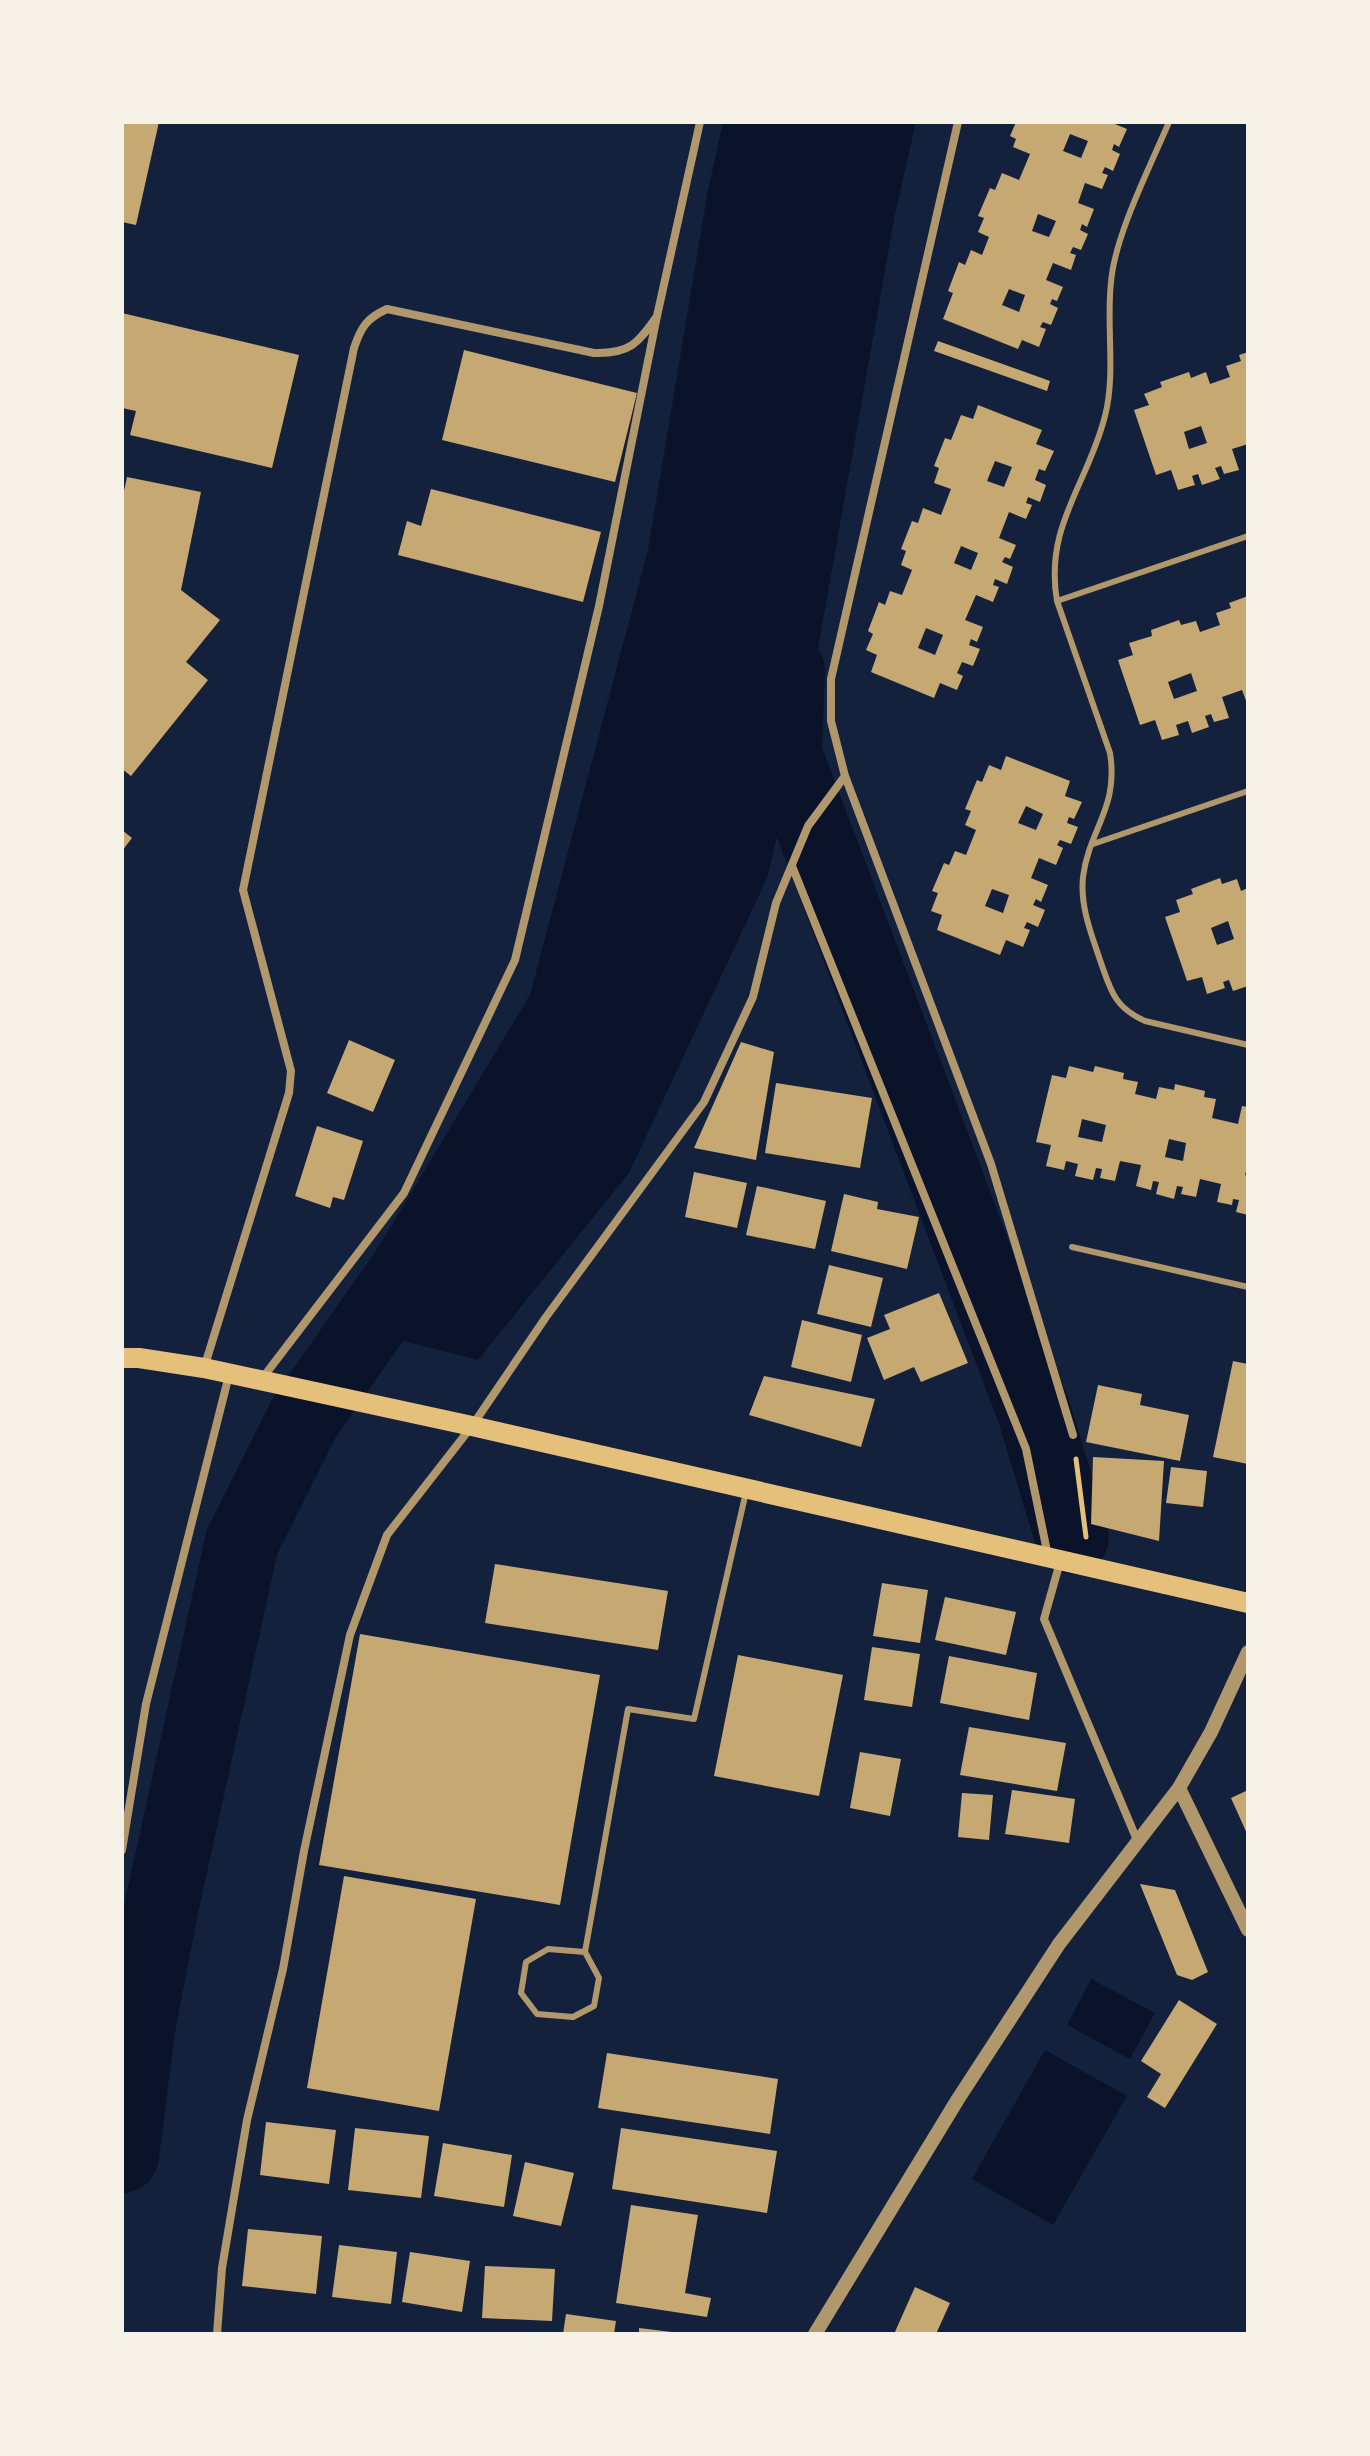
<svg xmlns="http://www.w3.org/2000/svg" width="1370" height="2456" viewBox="0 0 1370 2456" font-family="'Work Sans',sans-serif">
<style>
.water{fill:#0b132b}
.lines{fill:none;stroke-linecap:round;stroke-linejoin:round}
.river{stroke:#0b132b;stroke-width:74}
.building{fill:#c6a872;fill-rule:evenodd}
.path{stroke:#e5c07b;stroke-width:5}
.service{stroke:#b1986c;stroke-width:6}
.minor{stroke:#b1986c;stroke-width:8}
.tertiary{stroke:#b1986c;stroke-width:14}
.primary{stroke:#e5c07b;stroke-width:20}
</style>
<rect width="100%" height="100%" fill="#14213d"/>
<path class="water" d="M 723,122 L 916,122 L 895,214 L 816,660 L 768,876 L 629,1173 L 478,1360 L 333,1323 L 530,995 L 648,550 L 707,196 Z
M 1091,1979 L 1155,2013 L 1130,2059 L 1067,2025 Z
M 1045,2050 L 1127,2096 L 1053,2225 L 972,2179 Z"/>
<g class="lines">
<path class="river" d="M 788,671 L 785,754 L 1034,1412 L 1072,1537
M 122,2156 L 138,2029 L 161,1909 L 242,1542 L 304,1418 L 423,1248"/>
</g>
<path class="building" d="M 122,122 L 159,122 L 136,225 L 122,222 Z
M 1016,122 L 1110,122 L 1127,129 L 1119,147 L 1114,144 L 1112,150 L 1120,154 L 1113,171 L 1105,167 L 1102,173 L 1108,175 L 1102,189 L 1085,183 L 1078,203 L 1094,209 L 1087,227 L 1082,224 L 1080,230 L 1088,234 L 1081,250 L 1073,247 L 1070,253 L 1076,255 L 1071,270 L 1053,263 L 1046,280 L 1063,287 L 1057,301 L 1052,299 L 1050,304 L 1058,308 L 1051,325 L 1043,322 L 1040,327 L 1046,329 L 1039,347 L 1022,340 L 1018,349 L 943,319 L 953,293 L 948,291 L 959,262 L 965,265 L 971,250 L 982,255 L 989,237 L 978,232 L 984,218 L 978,216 L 990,188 L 995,190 L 1002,173 L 1019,180 L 1030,154 L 1013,147 L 1016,139 L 1010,136 ZM 1070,134 L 1088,141 L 1081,158 L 1063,151 ZM 1038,214 L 1056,221 L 1049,237 L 1032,231 ZM 1009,289 L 1025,295 L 1019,312 L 1002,305 Z
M 122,313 L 299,355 L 272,468 L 130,435 L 136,411 L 122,408 Z
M 938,341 L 1050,381 L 1047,391 L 934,351 Z
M 464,350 L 637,393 L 615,482 L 442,440 Z
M 1248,352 L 1248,444 L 1232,449 L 1239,470 L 1224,474 L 1221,466 L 1215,468 L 1220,479 L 1202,485 L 1198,474 L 1192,476 L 1195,485 L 1178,490 L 1171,470 L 1156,475 L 1134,410 L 1149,405 L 1144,394 L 1162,387 L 1160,382 L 1189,372 L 1191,378 L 1206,372 L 1210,384 L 1230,377 L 1226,366 L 1241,361 L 1239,355 ZM 1201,426 L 1207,443 L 1189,449 L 1184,432 Z
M 978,405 L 1042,430 L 1036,444 L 1054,451 L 1045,471 L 1039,469 L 1035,480 L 1046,485 L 1040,502 L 1028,497 L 1026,503 L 1032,505 L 1026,519 L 1009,512 L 999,538 L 1016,545 L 1010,559 L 1005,557 L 1002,562 L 1013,567 L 1007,584 L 995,579 L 993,585 L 999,587 L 993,602 L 976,595 L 965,620 L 983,627 L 977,642 L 971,639 L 969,645 L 980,649 L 973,666 L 962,662 L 957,673 L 963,676 L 957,690 L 940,683 L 934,698 L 871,672 L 877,655 L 866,650 L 873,634 L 868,631 L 879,602 L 885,605 L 890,591 L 902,595 L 912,570 L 901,565 L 906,551 L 901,549 L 912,521 L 918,523 L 923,508 L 941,515 L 951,489 L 934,483 L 939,468 L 934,466 L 945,438 L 951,440 L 961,415 L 973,419 ZM 995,461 L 1012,467 L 1004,487 L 987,481 ZM 961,546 L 978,553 L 971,570 L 954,563 ZM 926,628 L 943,635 L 935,655 L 918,648 Z
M 127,477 L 201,492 L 181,590 L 220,620 L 186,662 L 208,680 L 131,776 L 122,769 L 122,500 Z
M 431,489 L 601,532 L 583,602 L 398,555 L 407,521 L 421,526 Z
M 1248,596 L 1248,706 L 1242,690 L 1222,697 L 1229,718 L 1214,722 L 1211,714 L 1205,716 L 1209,727 L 1192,733 L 1188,721 L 1176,725 L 1179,735 L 1162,740 L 1155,720 L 1140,725 L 1118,660 L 1133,655 L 1129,643 L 1152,636 L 1151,630 L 1179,620 L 1181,625 L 1196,621 L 1200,632 L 1220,625 L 1216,613 L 1231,608 L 1229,603 ZM 1191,673 L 1197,691 L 1174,699 L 1168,682 Z
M 1006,756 L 1070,781 L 1065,796 L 1082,802 L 1074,819 L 1069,817 L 1067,823 L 1078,827 L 1071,844 L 1060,840 L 1057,845 L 1063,848 L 1056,865 L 1039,858 L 1031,878 L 1048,885 L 1041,902 L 1036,899 L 1033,905 L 1045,910 L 1038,927 L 1027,922 L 1024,928 L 1030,930 L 1023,947 L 1006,940 L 1000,955 L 937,930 L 942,915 L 931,911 L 938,893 L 932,891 L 944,863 L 949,865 L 955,851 L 966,855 L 976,830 L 965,825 L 971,811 L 965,809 L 977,780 L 982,782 L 989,765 L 1001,770 ZM 1026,806 L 1043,814 L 1036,830 L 1018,823 ZM 992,889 L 1009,895 L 1003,913 L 985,906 Z
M 122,830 L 132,838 L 122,851 Z
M 1220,878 L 1222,884 L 1237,879 L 1241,891 L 1248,888 L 1248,986 L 1233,991 L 1229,980 L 1223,982 L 1225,988 L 1207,994 L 1202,977 L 1187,981 L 1165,917 L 1180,912 L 1176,900 L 1193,894 L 1191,889 ZM 1228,921 L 1234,939 L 1217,945 L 1211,928 Z
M 349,1040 L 395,1060 L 373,1112 L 327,1093 Z
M 741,1042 L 774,1052 L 756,1160 L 694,1148 Z
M 1069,1066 L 1093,1072 L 1095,1066 L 1124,1073 L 1123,1079 L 1138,1082 L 1135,1094 L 1156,1099 L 1159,1087 L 1174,1090 L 1175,1084 L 1205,1091 L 1204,1097 L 1216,1099 L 1212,1118 L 1238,1124 L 1242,1106 L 1248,1107 L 1248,1164 L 1245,1175 L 1248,1176 L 1248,1215 L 1236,1212 L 1239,1200 L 1233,1199 L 1232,1205 L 1217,1202 L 1221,1184 L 1200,1179 L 1196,1197 L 1181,1194 L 1183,1187 L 1177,1186 L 1174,1199 L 1156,1194 L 1159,1182 L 1153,1181 L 1151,1190 L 1136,1186 L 1141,1165 L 1120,1161 L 1115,1181 L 1100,1178 L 1102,1169 L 1096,1168 L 1093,1180 L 1075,1176 L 1078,1164 L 1066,1161 L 1064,1170 L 1046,1166 L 1051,1145 L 1036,1142 L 1052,1075 L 1066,1078 ZM 1082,1119 L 1106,1125 L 1102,1142 L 1078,1137 ZM 1169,1139 L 1186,1143 L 1183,1161 L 1165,1157 Z
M 776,1083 L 872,1098 L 860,1168 L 765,1153 Z
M 317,1126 L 363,1141 L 344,1200 L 333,1197 L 330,1208 L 295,1196 Z
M 694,1172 L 747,1183 L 737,1228 L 685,1217 Z
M 757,1186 L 826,1201 L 815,1249 L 746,1235 Z
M 844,1194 L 878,1202 L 877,1209 L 919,1217 L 907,1269 L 831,1251 Z
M 829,1265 L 883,1278 L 871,1327 L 817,1314 Z
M 939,1293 L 968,1363 L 921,1382 L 914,1367 L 884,1380 L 867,1338 L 890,1329 L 884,1315 Z
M 802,1320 L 862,1335 L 851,1382 L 791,1367 Z
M 1233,1361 L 1248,1364 L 1248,1464 L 1213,1457 Z
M 764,1376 L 875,1399 L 861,1447 L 749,1415 Z
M 1098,1385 L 1142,1394 L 1140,1405 L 1189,1415 L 1180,1461 L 1086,1442 Z
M 1093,1457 L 1164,1461 L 1159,1541 L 1091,1524 Z
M 1171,1467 L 1207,1471 L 1203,1507 L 1166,1503 Z
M 495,1564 L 668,1591 L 658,1650 L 485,1623 Z
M 882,1583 L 928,1590 L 920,1643 L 873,1636 Z
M 945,1597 L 1016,1612 L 1006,1655 L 935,1640 Z
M 360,1634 L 600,1675 L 560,1905 L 319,1865 Z
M 872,1647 L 920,1654 L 912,1707 L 864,1700 Z
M 738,1655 L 843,1675 L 819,1796 L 714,1776 Z
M 949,1656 L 1037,1673 L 1029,1720 L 940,1703 Z
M 969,1727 L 1066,1743 L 1057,1791 L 960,1775 Z
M 860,1752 L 901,1759 L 890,1816 L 850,1808 Z
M 1012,1790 L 1075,1799 L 1069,1843 L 1005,1834 Z
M 1248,1790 L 1248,1836 L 1231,1798 Z
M 962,1793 L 993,1795 L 989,1840 L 958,1837 Z
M 344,1876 L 476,1899 L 439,2111 L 307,2088 Z
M 1140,1884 L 1175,1890 L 1208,1972 L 1192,1980 L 1177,1975 Z
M 1179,2000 L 1217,2024 L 1165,2108 L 1147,2097 L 1161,2074 L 1141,2061 Z
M 607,2053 L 778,2079 L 770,2134 L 598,2108 Z
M 266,2122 L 336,2130 L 329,2184 L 260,2175 Z
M 355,2128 L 429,2136 L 421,2198 L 348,2190 Z
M 621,2128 L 777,2151 L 767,2213 L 612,2189 Z
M 443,2143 L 512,2155 L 504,2207 L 434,2196 Z
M 525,2162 L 574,2173 L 561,2226 L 513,2216 Z
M 631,2205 L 698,2215 L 685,2293 L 711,2298 L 707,2317 L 616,2303 Z
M 248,2229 L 322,2236 L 316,2294 L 242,2286 Z
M 339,2245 L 397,2252 L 391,2304 L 332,2297 Z
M 410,2252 L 470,2261 L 462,2312 L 402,2302 Z
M 485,2266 L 555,2269 L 552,2321 L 482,2318 Z
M 915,2287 L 950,2303 L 936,2334 L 894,2334 Z
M 566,2314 L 616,2321 L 614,2334 L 563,2334 Z
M 639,2328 L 672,2332 L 672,2334 L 639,2334 Z"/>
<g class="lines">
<path class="path" d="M 1076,1459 L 1086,1537"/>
<path class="service" d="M 1169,122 C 1150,167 1115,235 1111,282 C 1106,326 1116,373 1105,416 C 1088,484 1044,526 1057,601 L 1110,753 C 1119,808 1089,829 1083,877 C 1080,906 1091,933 1100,960 C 1111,991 1114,1007 1145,1021 L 1248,1045
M 1057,601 L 1248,536
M 1093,844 L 1248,791
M 1072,1247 L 1248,1287
M 585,1952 L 548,1949 L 526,1962 L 521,1993 L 537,2014 L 573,2017 L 594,2006 L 599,1978 L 585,1952 L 628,1709 L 694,1719 L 746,1492"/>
<path class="minor" d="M 958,122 L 831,679 L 831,721 L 845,776 L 991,1164 L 1073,1435
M 792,866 L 1026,1449 L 1048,1556
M 204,1368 L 289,1093 L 291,1071 L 243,890 L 354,348 C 361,327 367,318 387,309 L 594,353 C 629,354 638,344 657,316
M 261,1380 L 404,1193 L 515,960 L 599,606 L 657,316 L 700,122
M 1060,1562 L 1044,1619 L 1137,1840
M 122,1850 L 146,1704 L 229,1375
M 217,2334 L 222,2268 L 247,2120 L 283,1969 L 304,1851 L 350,1635 L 387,1535 L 472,1426 L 546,1317 L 704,1102 L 753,997 L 776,903 L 808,826 L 845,776"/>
<path class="tertiary" d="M 1179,1788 L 1248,1930
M 815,2334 L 958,2099 L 1059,1944 L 1179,1788 L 1211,1732 L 1248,1652"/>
<path class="primary" d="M 122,1358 L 139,1358 L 204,1368 L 472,1426 L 1248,1603"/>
</g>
<rect width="1370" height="2456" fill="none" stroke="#f6f1e7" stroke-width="248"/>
</svg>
